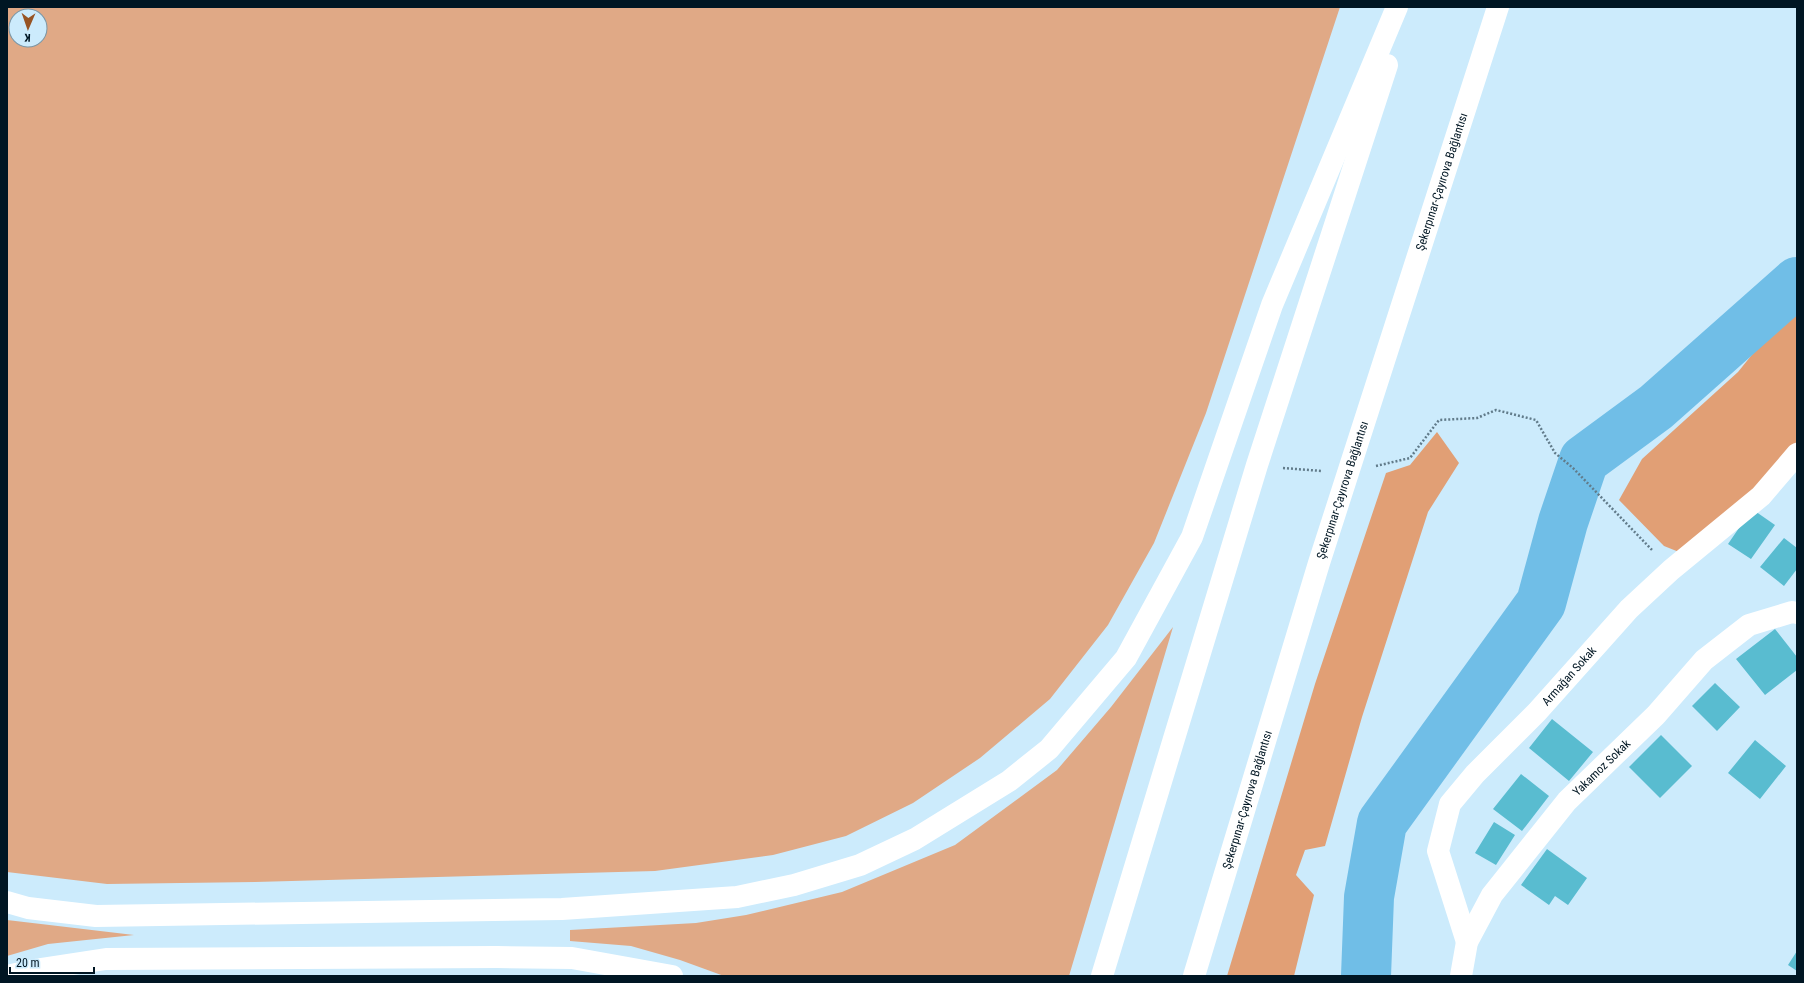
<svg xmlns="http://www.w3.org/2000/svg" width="1804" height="983" viewBox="0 0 1804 983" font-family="'Roboto Condensed',sans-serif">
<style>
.green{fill:#e0a986;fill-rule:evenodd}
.forest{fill:#e19f75}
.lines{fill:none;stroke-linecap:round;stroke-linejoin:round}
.river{stroke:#70bee7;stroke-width:50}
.building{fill:#59bcd0}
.path{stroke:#617b8a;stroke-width:2.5;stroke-dasharray:2 2;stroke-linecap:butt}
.street{stroke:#fff;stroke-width:22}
.highway{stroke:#fff;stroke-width:22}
.labels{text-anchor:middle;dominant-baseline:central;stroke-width:3;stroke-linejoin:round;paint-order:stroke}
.street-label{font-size:12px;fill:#001623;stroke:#ccebfc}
</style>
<rect width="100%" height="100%" fill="#ccebfc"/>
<path class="green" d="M 7,7 L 1340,7 L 1206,413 L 1154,543 L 1108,625 L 1050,699 L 980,758 L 913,803 L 846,836 L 773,855 L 655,871 L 255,882 L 107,884 L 7,872 ZM 16,16 L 40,16 L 40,40 L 16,40 Z
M 1173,627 L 1069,976 L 724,976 L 680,960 L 631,946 L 570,941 L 570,930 L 696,923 L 746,915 L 842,892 L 955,845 L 1057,770 L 1111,707 Z
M 7,920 L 134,935 L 48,944 L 7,956 Z"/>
<path class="forest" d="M 1797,299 L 1797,441 L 1762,485 L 1679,552 L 1664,546 L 1619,500 L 1642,459 L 1738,372 Z
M 1437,432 L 1459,463 L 1428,512 L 1362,717 L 1325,846 L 1305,850 L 1296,875 L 1314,895 L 1294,976 L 1227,976 L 1315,684 L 1386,473 L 1410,465 Z"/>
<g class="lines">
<path class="river" d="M 1366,976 L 1369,897 L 1382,823 L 1541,603 L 1563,522 L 1584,460 L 1656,407 L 1797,282"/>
</g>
<path class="building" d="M 1752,509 L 1775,525 L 1751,559 L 1728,544 Z
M 1784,538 L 1797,548 L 1797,569 L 1784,586 L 1760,567 Z
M 1775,629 L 1797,657 L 1797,670 L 1765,695 L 1736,659 Z
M 1715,683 L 1740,707 L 1717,731 L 1692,706 Z
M 1552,719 L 1593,752 L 1569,781 L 1529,748 Z
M 1661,735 L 1692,766 L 1660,798 L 1629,767 Z
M 1755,740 L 1786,766 L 1760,799 L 1728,773 Z
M 1521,774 L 1549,796 L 1522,831 L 1493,809 Z
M 1494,822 L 1515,835 L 1496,865 L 1475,853 Z
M 1547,849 L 1587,878 L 1568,905 L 1555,896 L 1549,905 L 1521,885 Z
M 1797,951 L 1797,971 L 1788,965 Z"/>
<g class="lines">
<path class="path" d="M 1376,466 L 1410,458 L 1439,420 L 1477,418 L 1496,410 L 1536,420 L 1555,453 L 1573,468 L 1653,551
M 1283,468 L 1322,471"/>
<g class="street">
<path id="s1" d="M 1467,942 L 1438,851 L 1450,804 L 1475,774 L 1537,712 L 1629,609 L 1671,570 L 1761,496 L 1797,454"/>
<path id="s2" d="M 1461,976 L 1467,942 L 1492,895 L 1567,801 L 1656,715 L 1704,660 L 1749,625 L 1792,612 L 1797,613"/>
</g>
<g class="highway">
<path d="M 7,902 L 28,908 L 96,916 L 562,909 L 737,897 L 794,885 L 860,865 L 915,839 L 1009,781 L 1049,749 L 1126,658 L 1192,537 L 1272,305 L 1397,7"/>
<path d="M 7,976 L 34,970 L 106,959 L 497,957 L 572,958 L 672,976"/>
<path d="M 1102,976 L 1257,465 L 1387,65"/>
<path id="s3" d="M 1194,976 L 1319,563 L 1498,7"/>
</g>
</g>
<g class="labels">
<g class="street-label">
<text stroke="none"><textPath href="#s3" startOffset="832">Şekerpınar-Çayırova Bağlantısı</textPath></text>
<text stroke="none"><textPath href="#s3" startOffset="508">Şekerpınar-Çayırova Bağlantısı</textPath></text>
<text stroke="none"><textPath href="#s1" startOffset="319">Armağan Sokak</textPath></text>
<text stroke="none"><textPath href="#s2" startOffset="256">Yakamoz Sokak</textPath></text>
<text stroke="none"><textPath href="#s3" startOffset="184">Şekerpınar-Çayırova Bağlantısı</textPath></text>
</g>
</g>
<rect width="1804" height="983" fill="none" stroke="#001623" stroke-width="16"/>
<g transform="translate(28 28) rotate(182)"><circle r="19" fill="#ccebfc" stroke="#7a96a5"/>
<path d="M0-3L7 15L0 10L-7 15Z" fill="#975424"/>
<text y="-6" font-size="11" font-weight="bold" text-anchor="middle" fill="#001623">K</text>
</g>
<path d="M10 967v6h84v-6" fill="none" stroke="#001623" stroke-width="2"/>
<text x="16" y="967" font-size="12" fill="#001623" stroke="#ccebfc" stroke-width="3" paint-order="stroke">20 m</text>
</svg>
